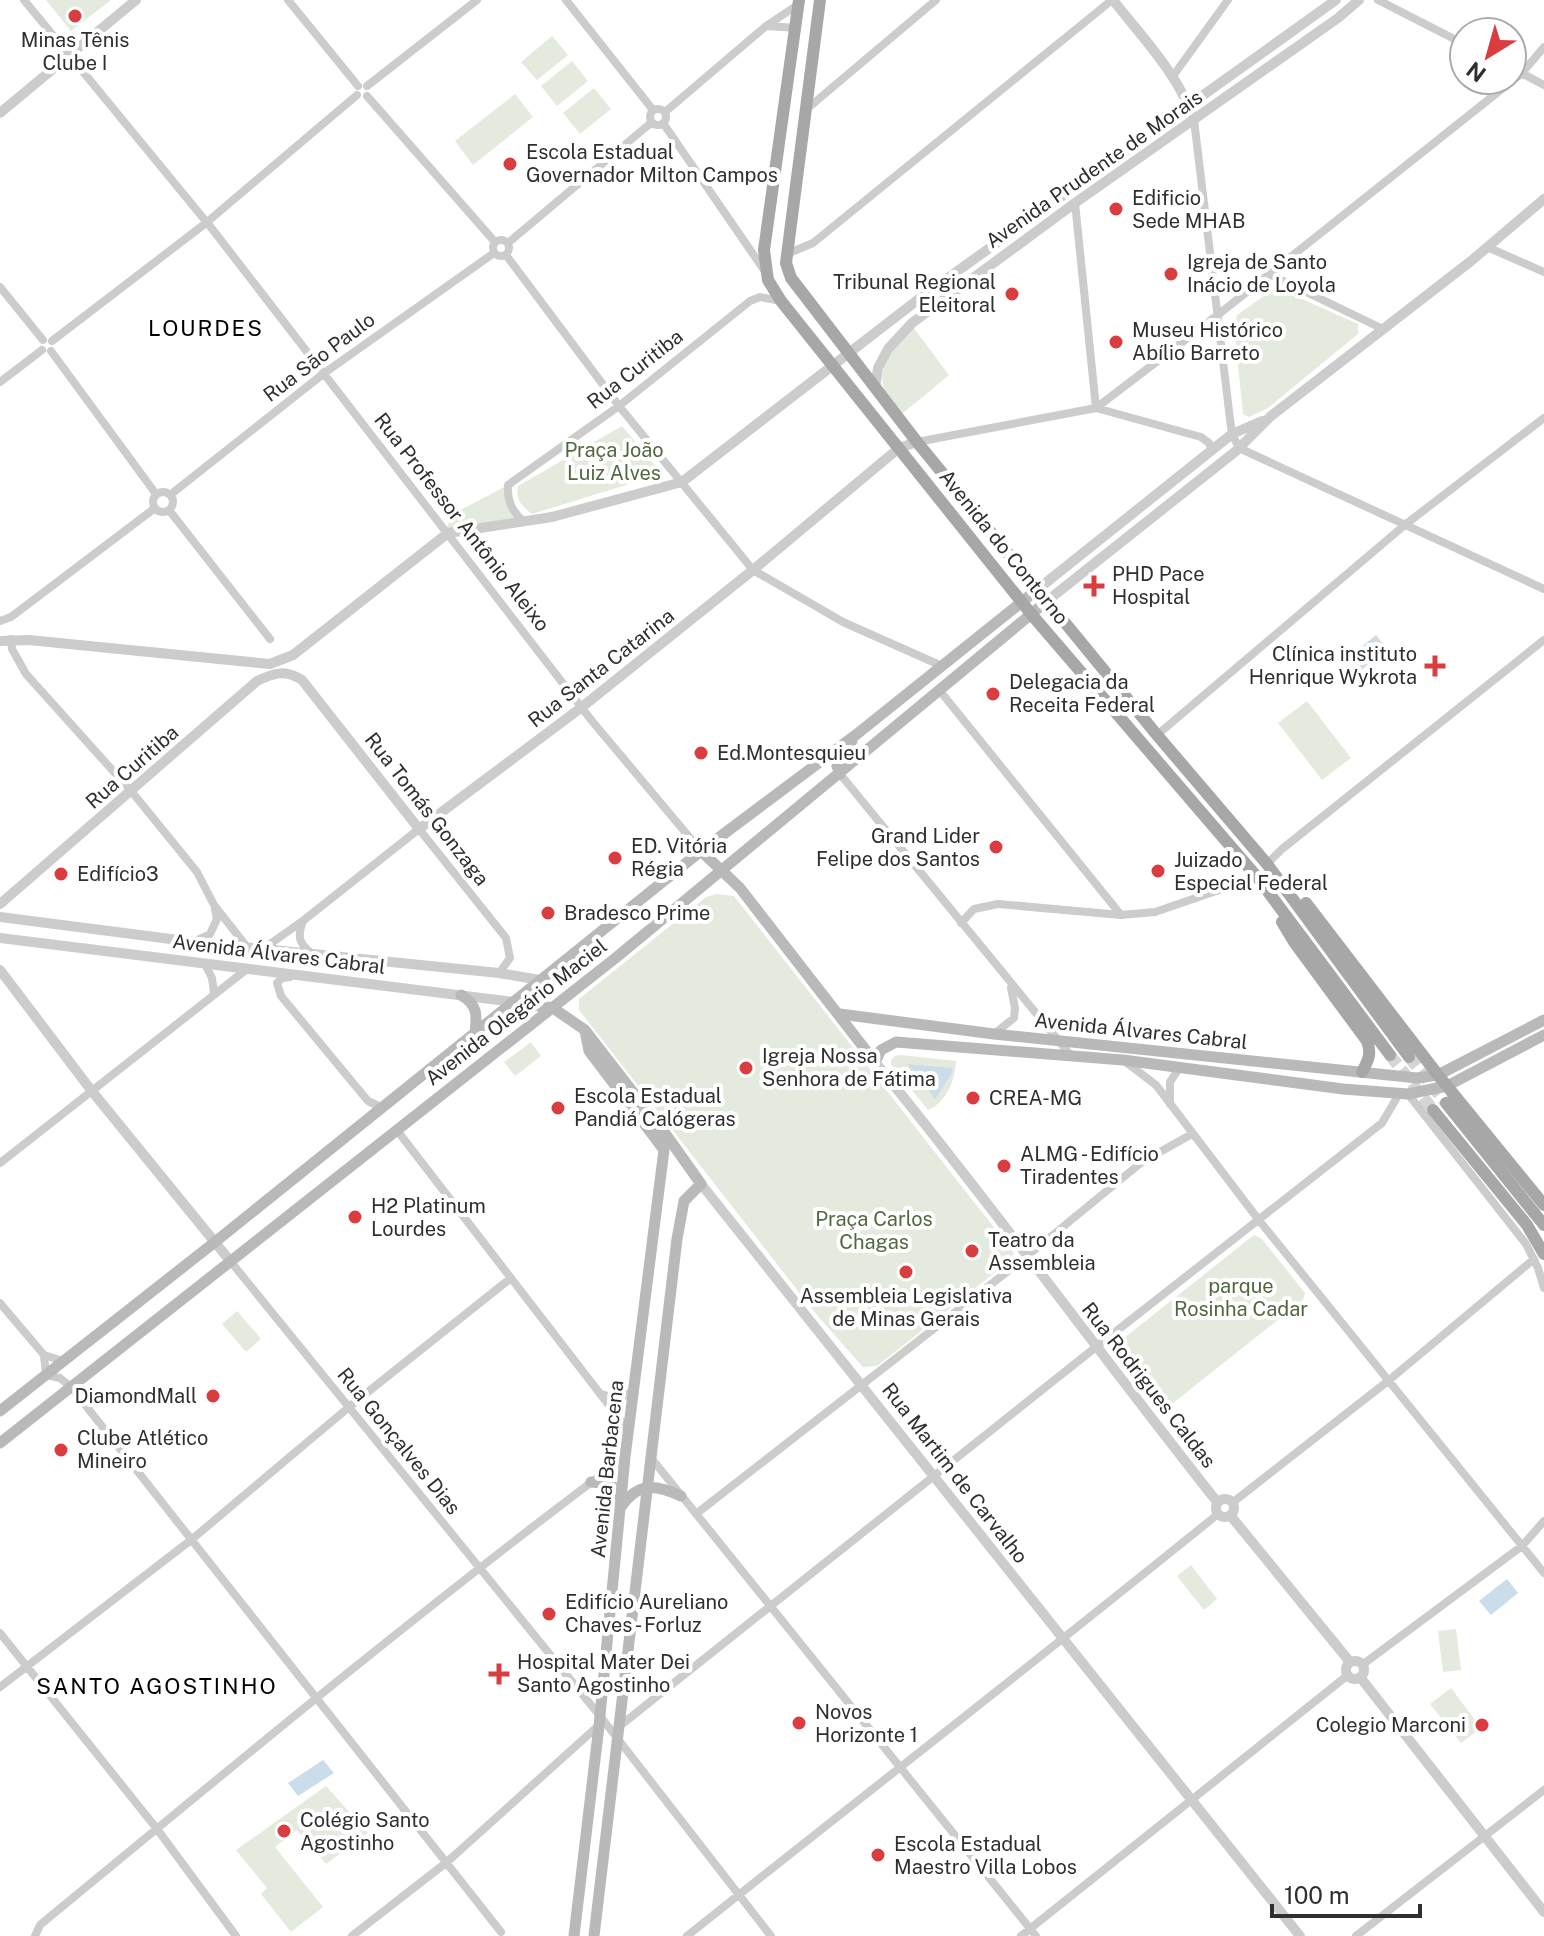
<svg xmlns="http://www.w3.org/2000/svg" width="1544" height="1936" viewBox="0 0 1544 1936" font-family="'Public Sans',sans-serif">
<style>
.green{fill:#e4ebde}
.water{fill:#cbdcea}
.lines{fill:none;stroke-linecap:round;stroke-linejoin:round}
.primary-tunnel{stroke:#d5d5d5;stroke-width:12;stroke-dasharray:12 6;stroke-linecap:butt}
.minor{stroke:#ccc;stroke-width:8}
.tertiary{stroke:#ccc;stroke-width:10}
.secondary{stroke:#b9b9b9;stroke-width:11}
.primary{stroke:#a7a7a7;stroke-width:12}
.poi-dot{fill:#da3d3f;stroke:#fff;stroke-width:3}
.labels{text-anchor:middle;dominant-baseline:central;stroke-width:8;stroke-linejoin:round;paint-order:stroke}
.poi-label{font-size:20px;fill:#2f2f2f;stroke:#fff;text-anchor:start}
.street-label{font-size:20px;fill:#2f2f2f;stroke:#fff}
.park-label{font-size:20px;fill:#50683f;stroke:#fff}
.neighbourhood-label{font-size:22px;letter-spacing:2px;fill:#000;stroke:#fff}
</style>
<rect width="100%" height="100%" fill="#fff"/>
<path class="green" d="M 46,0 L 111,0 L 71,31 Z
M 552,36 L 568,55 L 537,80 L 521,62 Z
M 572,61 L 588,81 L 557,106 L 541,86 Z
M 594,88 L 611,109 L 580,134 L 563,113 Z
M 515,94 L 533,117 L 473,165 L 455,141 Z
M 1274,289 L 1284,291 L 1358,324 L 1358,334 L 1268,408 L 1249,417 L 1243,414 L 1234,327 L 1237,315 Z
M 911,324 L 949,375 L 902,414 C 897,408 889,401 886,394 C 873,370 897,342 911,324 Z
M 622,426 L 659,470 L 655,476 L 532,514 C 522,506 515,500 518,486 Z
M 508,485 L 512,508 L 523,521 L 446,531 L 451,515 Z
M 1307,701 L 1351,758 L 1322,780 L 1278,723 Z
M 717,894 L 734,896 L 1014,1253 L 1008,1262 L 877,1366 L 863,1367 L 816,1314 L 579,1010 L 579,999 L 706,897 Z
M 531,1042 L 541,1056 L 515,1076 L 504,1062 Z
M 901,1055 L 956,1061 C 955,1080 947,1102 928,1110 L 891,1064 L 891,1060 L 895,1056 Z
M 1254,1235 L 1261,1238 L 1305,1293 L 1303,1300 L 1163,1411 L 1157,1409 L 1114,1353 L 1114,1346 Z
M 237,1311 L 261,1339 L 246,1352 L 222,1324 Z
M 1191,1565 L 1217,1599 L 1204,1610 L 1177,1576 Z
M 1456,1629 L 1461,1670 L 1443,1672 L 1438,1631 Z
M 1451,1688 L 1481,1728 L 1461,1743 L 1430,1704 Z
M 326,1786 L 368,1833 L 326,1864 L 297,1830 L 275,1847 L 323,1907 L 291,1932 L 261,1894 L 267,1888 L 236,1850 Z"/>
<path class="water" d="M 1376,635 L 1387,649 L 1360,671 L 1349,657 Z
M 907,1064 L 952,1068 L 952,1073 L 935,1099 Z
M 1507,1579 L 1518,1593 L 1491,1615 L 1479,1601 Z
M 323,1760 L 334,1773 L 298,1796 L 288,1783 Z"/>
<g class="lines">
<path class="primary-tunnel" d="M 1390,1055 L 1433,1110
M 1409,1057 L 1446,1103"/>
<path class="minor" d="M 24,0 L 213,230 L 592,721 L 701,851
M 288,0 L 358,86
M 566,0 L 653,110
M 1378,0 L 1464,44
M 767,26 L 797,28
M 1512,68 L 1544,85
M 1173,76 L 1228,0
M 367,86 L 477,0
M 367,96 L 495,242
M 808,108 L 936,0
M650 117a8 8 0 1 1 16 0a8 8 0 1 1-16 0Z
M 665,112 L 766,26 L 799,4
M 1194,120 L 1230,419 L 1232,434 L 1239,448 L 1544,589
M 663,123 L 764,270
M 1075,203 L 1096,408 L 1201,437 L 1209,443 L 1212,450
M493 248a8 8 0 1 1 16 0a8 8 0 1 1-16 0Z
M 508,243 L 652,122
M 1487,247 L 1544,272
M 787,254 L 813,243 L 1112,0
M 506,255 L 619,406 L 753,570 L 843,622 L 942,666
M 1269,274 L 1383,329
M 0,287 L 43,340
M 52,341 L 206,223 L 357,95
M 51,351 L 156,494
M 0,382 L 42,350
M 917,442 L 1096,408 L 1219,314 L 1522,73 L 1544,47
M153 502a10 10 0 1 1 20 0a10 10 0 1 1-20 0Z
M 170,495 L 323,374 L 494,253
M 169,510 L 270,639
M 523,521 C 511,510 507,500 508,485 L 619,406 L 750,301 L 760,297 L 781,301
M 0,621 L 11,617 L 155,508
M 11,639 L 12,649 L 26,674 L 132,792 L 197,872 L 214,905 L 247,947
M 940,691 L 1121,915
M 1157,735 L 1406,524 L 1544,418
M 840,774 L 1072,1057
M 1267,864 L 1282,849 L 1544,640
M 303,921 C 297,937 299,943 311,953
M 961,923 L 974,909 L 998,904 L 1121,915 L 1155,912 L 1257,877
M 195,941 L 210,934 L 217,919 L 215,910
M 263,949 L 304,920 L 419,829 L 506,938 L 510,958 L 499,973
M 205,964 L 212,978 L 214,993
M 290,977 L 282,978 L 277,983 L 281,996 L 368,1101 L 381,1107
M 994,1034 L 1014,1018 L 1015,1008 L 1011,988
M 1127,1063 L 1156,1085 L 1258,1219 L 1544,1573
M 1408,1094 L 1526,1244 L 1538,1268 L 1544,1288
M 1170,1104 L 1170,1082 L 1180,1067
M 396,1129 L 628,1430
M 0,1163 L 247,969
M 231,1262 L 600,1716 L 771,1936
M 0,1303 L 44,1355 L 63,1361
M 44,1355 L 46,1375 L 60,1378 L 71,1387 L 501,1932
M 601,1394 C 615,1399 622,1399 634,1390
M 652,1459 L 1036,1936
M 1232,1503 L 1388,1381 L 1534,1259
M 696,1514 L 1026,1257 L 1142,1162 L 1192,1134
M 0,1633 L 157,1829 L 236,1936
M 1362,1665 L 1522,1546 L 1544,1521
M 0,1687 L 191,1540 L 349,1407 L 511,1278
M 621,1725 L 1096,1347 L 1382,1123 L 1399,1094
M 35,1936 L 40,1925 C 233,1766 425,1606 625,1457
M 352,1936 L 447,1862 L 598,1726
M 687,1936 C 864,1795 1043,1656 1218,1514
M 1021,1936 L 1348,1675
M 1356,1936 L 1544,1790"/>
<path class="tertiary" d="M 1113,0 C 1142,37 1179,75 1194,120
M 0,113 L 136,0
M 875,388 L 878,368 L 888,349 L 912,323 L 1075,203 L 1338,18 L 1359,0
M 1038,589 L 1232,434 L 1262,421
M 1047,601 L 1236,451 L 1271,416 L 1471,261 L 1544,199
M 0,641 L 29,640 L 270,664 L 293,655 L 448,533 L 552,517 L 682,482 L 924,295 L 1336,0
M 0,904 L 257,681 C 274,673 285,669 302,680 L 419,829 L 582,707 L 753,570 L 899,448 L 917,442
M 0,917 L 194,942 L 499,973 L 540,980
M 0,938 L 514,1002
M 0,970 L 91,1090 L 231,1262
M 875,1062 C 993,1206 1102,1357 1218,1503
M 701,1184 L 1300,1936
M1216 1508a9 9 0 1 1 18 0a9 9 0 1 1-18 0Z
M 1230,1515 L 1350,1662
M1346 1670a9 9 0 1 1 18 0a9 9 0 1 1-18 0Z
M 1360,1677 L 1544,1912"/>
<path class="secondary" d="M 840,774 L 837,766 L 852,741
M 701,851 L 740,888 L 875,1062 L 881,1050 L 896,1042 L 1123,1060 L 1343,1089 L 1408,1094 L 1447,1086 L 1544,1035
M 461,995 C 478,1005 477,1015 475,1033
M 514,1002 L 553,1008 L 585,1030 L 667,1136 L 701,1184 L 684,1201 L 677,1239 L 594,1936
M 840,1014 L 994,1034 L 1417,1078 L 1438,1075 L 1544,1020
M 0,1411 L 215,1242 L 701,851 L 857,734 L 1038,589
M 0,1443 L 618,956 L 1047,601
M 591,1482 L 611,1484 L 621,1499
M 621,1507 C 638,1482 655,1484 681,1496
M 574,1936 L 599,1726 L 625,1457 L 664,1150 L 589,1051 L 585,1031"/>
<path class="primary" d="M 799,0 L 764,250 L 768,280 L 781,301 L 1032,615 L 1257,877 L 1390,1055
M 820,0 L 786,263 L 791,278 L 917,442 L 1157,735 L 1267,864 L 1409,1057
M 1306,903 L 1438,1075 L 1544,1205
M 1282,922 L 1294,942 L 1367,1041 C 1372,1054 1368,1061 1362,1072
M 1446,1103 L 1544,1225
M 1433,1110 L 1527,1225 L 1544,1254"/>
</g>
<g class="poi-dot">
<circle cx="75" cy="16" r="8"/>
<circle cx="510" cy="164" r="8"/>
<circle cx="1116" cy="209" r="8"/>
<circle cx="1171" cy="274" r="8"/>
<circle cx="1012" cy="294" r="8"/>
<circle cx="1116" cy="342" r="8"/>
<path d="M1090 574h8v8h8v8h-8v8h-8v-8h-8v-8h8z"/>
<path d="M1431 654h8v8h8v8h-8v8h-8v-8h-8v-8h8z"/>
<circle cx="993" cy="694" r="8"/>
<circle cx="701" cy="753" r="8"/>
<circle cx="996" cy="847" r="8"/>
<circle cx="615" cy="858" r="8"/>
<circle cx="1158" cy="871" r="8"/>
<circle cx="61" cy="874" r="8"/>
<circle cx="548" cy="913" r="8"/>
<circle cx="746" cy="1068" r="8"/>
<circle cx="973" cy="1098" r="8"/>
<circle cx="558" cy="1108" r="8"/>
<circle cx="1004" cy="1166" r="8"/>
<circle cx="355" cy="1217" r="8"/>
<circle cx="972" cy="1251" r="8"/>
<circle cx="906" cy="1272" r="8"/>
<circle cx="213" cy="1396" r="8"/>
<circle cx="61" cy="1450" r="8"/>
<circle cx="549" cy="1614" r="8"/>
<path d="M495 1662h8v8h8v8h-8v8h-8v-8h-8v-8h8z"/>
<circle cx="799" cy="1723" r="8"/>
<circle cx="1482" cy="1725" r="8"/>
<circle cx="284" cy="1831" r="8"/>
<circle cx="878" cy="1855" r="8"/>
</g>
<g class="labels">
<g class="poi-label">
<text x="75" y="40" text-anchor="middle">Minas Tênis<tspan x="75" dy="23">Clube I</tspan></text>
<text x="526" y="152">Escola Estadual<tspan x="526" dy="23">Governador Milton Campos</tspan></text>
<text x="1132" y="198">Edificio<tspan x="1132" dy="23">Sede MHAB</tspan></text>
<text x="1187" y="262">Igreja de Santo<tspan x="1187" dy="23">Inácio de Loyola</tspan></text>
<text x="996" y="282" text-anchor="end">Tribunal Regional<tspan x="996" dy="23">Eleitoral</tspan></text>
<text x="1132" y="330">Museu Histórico<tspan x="1132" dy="23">Abílio Barreto</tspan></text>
<text x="1112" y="574">PHD Pace<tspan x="1112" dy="23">Hospital</tspan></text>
<text x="1417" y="654" text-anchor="end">Clínica instituto<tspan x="1417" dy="23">Henrique Wykrota</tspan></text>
<text x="1009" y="682">Delegacia da<tspan x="1009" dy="23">Receita Federal</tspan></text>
<text x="717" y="753">Ed.Montesquieu</text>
<text x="980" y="836" text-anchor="end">Grand Lider<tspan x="980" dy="23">Felipe dos Santos</tspan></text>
<text x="631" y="846">ED. Vitória<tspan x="631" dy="23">Régia</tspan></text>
<text x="1174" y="860">Juizado<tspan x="1174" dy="23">Especial Federal</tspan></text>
<text x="77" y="874">Edifício3</text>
<text x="564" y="913">Bradesco Prime</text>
<text x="762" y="1056">Igreja Nossa<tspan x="762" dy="23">Senhora de Fátima</tspan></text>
<text x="574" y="1096">Escola Estadual<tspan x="574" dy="23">Pandiá Calógeras</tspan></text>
<text x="989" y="1098">CREA-MG</text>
<text x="1020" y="1154">ALMG - Edifício<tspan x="1020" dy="23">Tiradentes</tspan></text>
<text x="371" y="1206">H2 Platinum<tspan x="371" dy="23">Lourdes</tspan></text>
<text x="988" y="1240">Teatro da<tspan x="988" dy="23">Assembleia</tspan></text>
<text x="906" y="1296" text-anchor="middle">Assembleia Legislativa<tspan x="906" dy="23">de Minas Gerais</tspan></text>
<text x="197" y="1396" text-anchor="end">DiamondMall</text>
<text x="77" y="1438">Clube Atlético<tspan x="77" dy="23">Mineiro</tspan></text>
<text x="565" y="1602">Edifício Aureliano<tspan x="565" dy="23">Chaves - Forluz</tspan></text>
<text x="517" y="1662">Hospital Mater Dei<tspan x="517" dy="23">Santo Agostinho</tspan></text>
<text x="815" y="1712">Novos<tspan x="815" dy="23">Horizonte 1</tspan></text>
<text x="1466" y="1725" text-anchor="end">Colegio Marconi</text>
<text x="300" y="1820">Colégio Santo<tspan x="300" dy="23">Agostinho</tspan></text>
<text x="894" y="1844">Escola Estadual<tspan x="894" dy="23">Maestro Villa Lobos</tspan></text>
</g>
<g class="street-label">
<text transform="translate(1094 169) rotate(-35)">Avenida Prudente de Morais</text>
<text transform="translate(319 357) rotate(-37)">Rua São Paulo</text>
<text transform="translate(635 369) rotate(-38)">Rua Curitiba</text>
<text transform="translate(462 522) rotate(52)">Rua Professor Antônio Aleixo</text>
<text transform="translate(1004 547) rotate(51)">Avenida do Contorno</text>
<text transform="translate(601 668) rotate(-38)">Rua Santa Catarina</text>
<text transform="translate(132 767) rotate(-41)">Rua Curitiba</text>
<text transform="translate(427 809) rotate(52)">Rua Tomás Gonzaga</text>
<text transform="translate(279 954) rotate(7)">Avenida Álvares Cabral</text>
<text transform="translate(516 1012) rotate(-38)">Avenida Olegário Maciel</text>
<text transform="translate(1141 1031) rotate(6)">Avenida Álvares Cabral</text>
<text transform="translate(1149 1385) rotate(52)">Rua Rodrigues Caldas</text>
<text transform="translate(399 1441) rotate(51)">Rua Gonçalves Dias</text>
<text transform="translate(607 1469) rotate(-84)">Avenida Barbacena</text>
<text transform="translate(955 1473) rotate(52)">Rua Martim de Carvalho</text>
</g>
<g class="park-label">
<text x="614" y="450">Praça João<tspan x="614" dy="23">Luiz Alves</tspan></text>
<text x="874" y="1219">Praça Carlos<tspan x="874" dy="23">Chagas</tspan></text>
<text x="1241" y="1286">parque<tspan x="1241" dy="23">Rosinha Cadar</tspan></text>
</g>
<g class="neighbourhood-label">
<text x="206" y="328">LOURDES</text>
<text x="157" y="1686">SANTO AGOSTINHO</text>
</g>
</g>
<g transform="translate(1488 56) rotate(217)"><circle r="38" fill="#ffffff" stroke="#acacac" stroke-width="2"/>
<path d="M0-6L14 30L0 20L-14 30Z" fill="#da3d3f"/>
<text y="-12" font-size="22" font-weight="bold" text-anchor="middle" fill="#2f2f2f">N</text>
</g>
<path d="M1272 1904v12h148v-12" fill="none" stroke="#2f2f2f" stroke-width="4"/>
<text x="1284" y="1904" font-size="24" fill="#2f2f2f" stroke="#ffffff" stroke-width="6" paint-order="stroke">100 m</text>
</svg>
